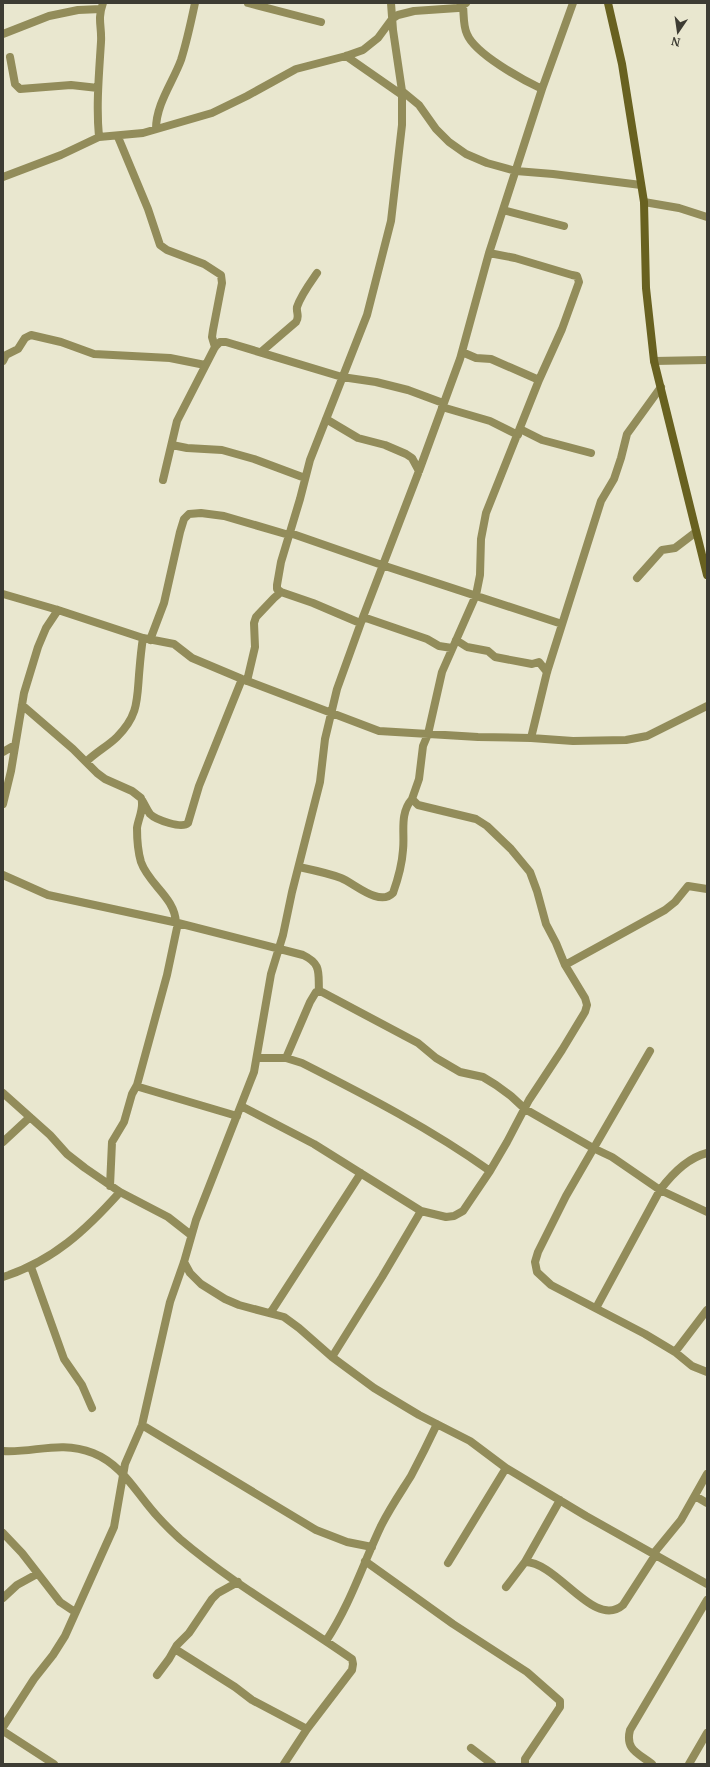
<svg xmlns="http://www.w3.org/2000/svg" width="710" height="1767" viewBox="0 0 710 1767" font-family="Merriweather,serif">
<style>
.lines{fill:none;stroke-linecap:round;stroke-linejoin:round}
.street{stroke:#928c5a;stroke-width:8}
.secondary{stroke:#686120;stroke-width:8}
</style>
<rect width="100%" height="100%" fill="#e9e7cf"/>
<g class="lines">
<path class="street" d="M 248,3 L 321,22
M 463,6 C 464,15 463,26 467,34 C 475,54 523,80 542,89
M 3,34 L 49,16 L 78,10 L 101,9
M 346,56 L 402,95
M 10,57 L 15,84 L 20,89 L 71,85 L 98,88
M 402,91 L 419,105 L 436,129 L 449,142 L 466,154 L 487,163 L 516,171 L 553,174 L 641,185
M 156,129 C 156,104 173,82 181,60 C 187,41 191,22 195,3
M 99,137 C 96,106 99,74 101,42 C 102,26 97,20 103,3
M 118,137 L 148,209 L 160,245 L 167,250 L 204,264 L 221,275 L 222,283 L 213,330 L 212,337 L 215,347
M 3,177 L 61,155 L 99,137 L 143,133 L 212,113 L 247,96 L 296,69 L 346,56 L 363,50 L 378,38 L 392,19 L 398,15 L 414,11 L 458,8 L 466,3
M 644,202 L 679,208 L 707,217
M 503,210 L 564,226
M 261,352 L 296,322 C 300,316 296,313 297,307 C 301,295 310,283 317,273
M 462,352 L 476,358 L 491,359 L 539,380
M 3,361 L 6,355 L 18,349 L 25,338 L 31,335 L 61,342 L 94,354 L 170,358 L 205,365
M 654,361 L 707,360
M 442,407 L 490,421 L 518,435
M 326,419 L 358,438 L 385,445 L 406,454 L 412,458 L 419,471
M 520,429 L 542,440 L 591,453
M 172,445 L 187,448 L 222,450 L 254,459 L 305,478
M 163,480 L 177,421 L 215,347 L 220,342 L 226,342 L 342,377 L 376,382 L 408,390 L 443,403
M 290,533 L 382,565 L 562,624
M 637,578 L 662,550 L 675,548 L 696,532
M 3,594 L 58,610 L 143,638 L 174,644 L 192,658 L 242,679 L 379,731 L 478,737 L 531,738 L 573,741 L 626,740 L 647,736 L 707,706
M 363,617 L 427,639 L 439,646 L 452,648
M 360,623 L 313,603 L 281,592 L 277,589 L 277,585 L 281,562 L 300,499 L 310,460 L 367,315 L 391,221 L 402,125 L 402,91 L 393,30 L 391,3
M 150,640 L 164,603 L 180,532 L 184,519 L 189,514 L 201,513 L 224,516 L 289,535
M 456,640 L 467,647 L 488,651 L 495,657 L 532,664 L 539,662 L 547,672
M 247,681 L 255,647 L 254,623 L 256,617 L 274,598 L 281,592
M 22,705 L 73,749 L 97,773 L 105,779 L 132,791 L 141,798 C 145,807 138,819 137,828 C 137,839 138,852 141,862 C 149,885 175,897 176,923
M 531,738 L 547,672 L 601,501 L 614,479 L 621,458 L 627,434 L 661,387
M 3,752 L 15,745
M 86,762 C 96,752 108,746 117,737 C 138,716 137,701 139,675 C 140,663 141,650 143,638
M 142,800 C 145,805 147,810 150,814 C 156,820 182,829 188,823 L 199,786 L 242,679
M 3,804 L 11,771 L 24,693 L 38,647 L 46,628 L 58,610
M 299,867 C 313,870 328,873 341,878 C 354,883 379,907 393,893 C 398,879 402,865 403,850 C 405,833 399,814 412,799
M 3,875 L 48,895 L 178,923 L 303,955 C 322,964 318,973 319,991
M 178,923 L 167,975 L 137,1085 L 139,1087 L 237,1116
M 565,965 L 665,910 L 675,902 L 688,886 L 707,889
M 650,1051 L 566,1196 L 538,1252 L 535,1262 L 537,1272 L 551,1285 L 645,1334 L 675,1352 L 692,1366 L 707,1372
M 258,1058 L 286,1058 L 302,1063 C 367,1096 431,1129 490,1171
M 286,1058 L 310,1002 L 316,992 L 322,992 L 418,1043 L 436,1058 L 460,1072 L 483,1077 L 496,1085 L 511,1096 L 525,1109 L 593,1148 L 612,1157 L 660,1190 L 707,1212
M 3,1093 L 50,1135 L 67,1154 L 85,1168 L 120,1192 L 168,1217 L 191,1235
M 241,1106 L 314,1144 L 421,1211 L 446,1217 L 454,1216 L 463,1211 L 490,1171 L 507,1142 L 529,1100 L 562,1050 L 585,1012 L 587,1005 L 585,998 L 565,965 L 556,943 L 546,924 L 537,891 L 530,872 L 511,849 L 487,826 L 476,819 L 418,805 L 412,799 L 419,779 L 423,746 L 428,734 L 442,672 L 476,595 L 480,575 L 481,539 L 486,513 L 539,380 L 562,329 L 579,282 L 577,276 L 572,275 L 515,258 L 489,253
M 3,1142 L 30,1117
M 110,1186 L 112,1142 L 124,1122 L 132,1094 L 137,1085
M 184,1262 L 190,1273 L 201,1284 L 225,1299 L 239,1305 L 284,1317 L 299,1328 L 332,1357 L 374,1388 L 419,1415 L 470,1441 L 506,1468 L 586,1516 L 707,1584
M 31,1267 L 64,1359 L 82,1385 L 92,1408
M 3,1277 C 53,1261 86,1230 120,1192
M 596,1308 L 660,1190 C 672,1174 687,1158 707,1153
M 271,1312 L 361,1173
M 675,1352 L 707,1310
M 332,1357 L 382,1277 L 421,1211
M 142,1425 L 316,1530 L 347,1542 L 372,1547
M 3,1451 C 35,1453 60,1440 93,1453 C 118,1463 131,1484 147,1504 C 157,1517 168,1528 180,1539 C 233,1584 295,1619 352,1659 L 353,1664 L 352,1670 L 307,1729 L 284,1764
M 695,1496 L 707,1503
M 3,1533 L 22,1553 L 60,1602 L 75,1612
M 654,1553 L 681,1520 L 707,1474
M 365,1561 L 453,1624 L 527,1672 L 560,1701 L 560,1707 L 525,1759 L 525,1764
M 525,1562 L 560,1500
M 448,1563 L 506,1468
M 506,1587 L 525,1562 C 558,1562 594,1630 623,1605 L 656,1554
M 3,1598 L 17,1585 L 37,1574
M 326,1641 C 350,1605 363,1564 381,1526 C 390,1508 401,1492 411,1476 C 420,1459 429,1441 437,1424
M 175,1649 L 235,1687 L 252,1700 L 307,1729
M 157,1675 L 169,1659 L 177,1645 L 189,1633 L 212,1599 L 218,1593 L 238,1582
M 3,1727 L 34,1679 L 53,1655 L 65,1636 L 114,1527 L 125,1464 L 142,1425 L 170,1302 L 184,1262 L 196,1220 L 254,1072 L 271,974 L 283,935 L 292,892 L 320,782 L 325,739 L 337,689 L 363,617 L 419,471 L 460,359 L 489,253 L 542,89 L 573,3
M 3,1731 L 54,1764
M 471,1748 L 492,1764
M 652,1764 C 638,1753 625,1750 630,1730 L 707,1600
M 689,1764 L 707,1733"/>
<path class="secondary" d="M 608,3 L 622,64 L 644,202 L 646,288 L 654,361 L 707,575"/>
</g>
<rect width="710" height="1767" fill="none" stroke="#3d3c33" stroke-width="8"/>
<g transform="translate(678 32) rotate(193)" stroke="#e9e7cf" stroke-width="3" paint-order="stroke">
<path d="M0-3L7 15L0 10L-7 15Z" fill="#3d3c33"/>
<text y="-6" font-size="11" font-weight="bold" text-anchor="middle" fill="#3d3c33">N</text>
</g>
</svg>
